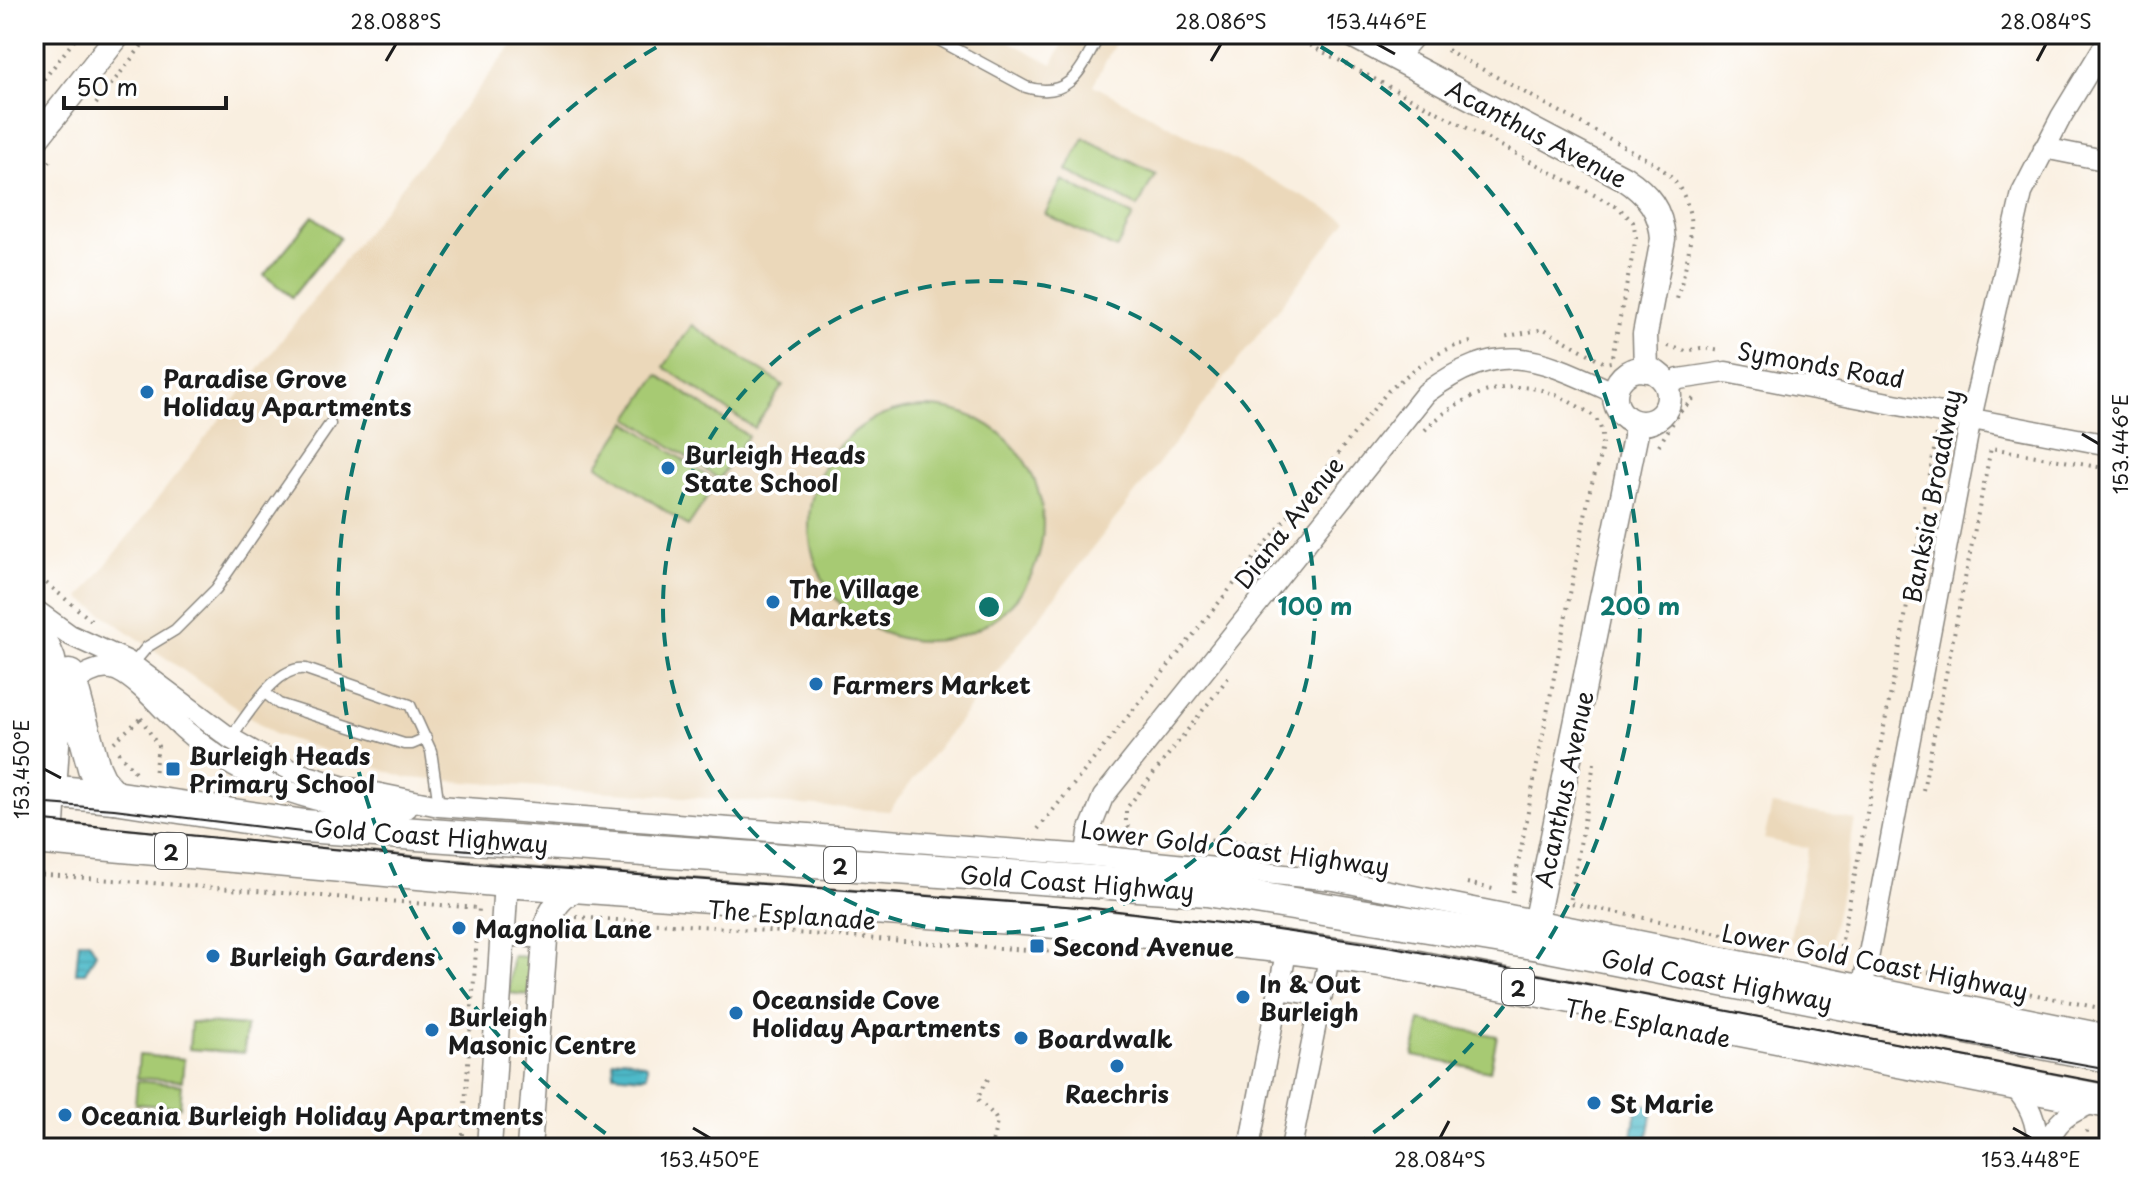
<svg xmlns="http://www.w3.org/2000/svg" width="2143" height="1182" viewBox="0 0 2143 1182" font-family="'Playpen Sans',sans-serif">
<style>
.built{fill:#ebd8ba}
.garden{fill:#a7ca73;stroke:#627348;stroke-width:2}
.water{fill:url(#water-rules);stroke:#356b72;stroke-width:2}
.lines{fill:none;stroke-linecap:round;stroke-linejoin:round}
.service-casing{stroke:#8a867e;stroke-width:13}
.minor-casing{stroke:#8a867e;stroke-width:23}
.tertiary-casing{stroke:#8a867e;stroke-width:27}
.primary-casing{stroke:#8a867e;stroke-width:35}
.trunk-casing{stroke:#8a867e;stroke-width:35}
.path{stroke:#8a867e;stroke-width:4;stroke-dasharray:2 6;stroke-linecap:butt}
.service{stroke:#fff;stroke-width:10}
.minor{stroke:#fff;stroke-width:20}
.tertiary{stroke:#fff;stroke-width:24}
.primary{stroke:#fff;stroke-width:32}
.trunk{stroke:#fff;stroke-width:32}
.tram{stroke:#1c1c1c;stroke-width:2}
.ticks{fill:none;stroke:#1c1c1c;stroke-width:3}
.ring{fill:none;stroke:#0f766e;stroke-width:4;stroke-dasharray:14 10}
.poi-dot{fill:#1f6fb2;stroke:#fff;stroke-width:3}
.labels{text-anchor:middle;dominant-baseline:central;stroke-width:7;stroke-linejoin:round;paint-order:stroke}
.shield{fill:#fff;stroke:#606060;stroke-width:2}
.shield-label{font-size:22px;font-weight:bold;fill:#1c1c1c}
.street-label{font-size:24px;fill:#1c1c1c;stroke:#fff}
.poi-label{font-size:24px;font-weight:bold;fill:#1c1c1c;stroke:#fff;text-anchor:start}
.centre{fill:#0f766e;stroke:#fff;stroke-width:4}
.ring-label{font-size:24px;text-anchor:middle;font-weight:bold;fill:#0f766e;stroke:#fff;stroke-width:7;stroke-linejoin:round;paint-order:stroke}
.neatline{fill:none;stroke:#1c1c1c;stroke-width:3}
.ticks-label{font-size:20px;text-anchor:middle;fill:#1c1c1c}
</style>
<defs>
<pattern id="water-rules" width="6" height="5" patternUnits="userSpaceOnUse" patternTransform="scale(2)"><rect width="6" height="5" fill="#4ebac9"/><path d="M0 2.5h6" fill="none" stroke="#449fac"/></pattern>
</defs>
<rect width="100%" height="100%" fill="#fff"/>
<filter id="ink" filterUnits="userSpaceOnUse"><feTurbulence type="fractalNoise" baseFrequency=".0125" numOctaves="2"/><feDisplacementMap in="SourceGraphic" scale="16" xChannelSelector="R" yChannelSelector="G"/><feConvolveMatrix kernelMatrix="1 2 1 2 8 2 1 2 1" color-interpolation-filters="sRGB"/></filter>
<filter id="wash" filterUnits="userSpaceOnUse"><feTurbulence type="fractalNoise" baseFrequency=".006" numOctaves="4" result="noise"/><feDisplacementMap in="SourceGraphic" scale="32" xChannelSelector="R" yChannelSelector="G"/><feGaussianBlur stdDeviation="1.8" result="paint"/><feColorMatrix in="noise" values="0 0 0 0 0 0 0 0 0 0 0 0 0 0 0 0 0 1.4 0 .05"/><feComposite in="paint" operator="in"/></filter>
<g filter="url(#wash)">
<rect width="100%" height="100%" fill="#f9efe0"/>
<path class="built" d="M 521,34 L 995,34 L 1052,64 L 1068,34 L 1120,34 L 1093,85 L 1347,220 L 889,811 L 408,778 L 274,734 L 80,598 Z
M 1772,805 L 1855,820 L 1831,943 L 1823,948 L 1789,942 L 1808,848 L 1764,839 Z"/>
<path class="garden" d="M 1084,138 L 1155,174 L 1138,207 L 1067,170 Z
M 1062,180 L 1133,216 L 1116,249 L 1045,214 Z
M 313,216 L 340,238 L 292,297 L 264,275 Z
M 692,325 L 783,385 L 754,428 L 664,367 Z
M 658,375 L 748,436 L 719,479 L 629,418 Z
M809 524a117 117 0 1 1 234 0a117 117 0 1 1-234 0Z
M 627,422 L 717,483 L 688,526 L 598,465 Z
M 512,956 L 531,957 L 529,995 L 509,993 Z
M 1420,1021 L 1497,1036 L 1490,1071 L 1413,1056 Z
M 191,1022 L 246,1026 L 244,1053 L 189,1049 Z
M 139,1055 L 184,1059 L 182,1081 L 137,1078 Z
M 137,1081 L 182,1085 L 180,1107 L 135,1104 Z"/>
<path class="water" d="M 79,941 L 89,941 L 96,953 L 85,973 L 76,973 Z
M 623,1058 L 647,1065 L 647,1075 L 641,1077 L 614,1074 L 613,1061 Z
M 1637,1105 L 1648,1105 L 1653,1110 L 1648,1137 L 1632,1137 Z"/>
</g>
<g filter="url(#ink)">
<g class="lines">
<g class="service-casing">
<path id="service" d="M 928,34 L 1026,87 C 1071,101 1082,67 1100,34
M 132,665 L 147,647 L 175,630 L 216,589 L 330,424
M 265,693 L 279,704 L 404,744 L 412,744 L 426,738
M 230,738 C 248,716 276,664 306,669 L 410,705 L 431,751 L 439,806
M 504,940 L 544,943"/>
</g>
<g class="minor-casing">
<path id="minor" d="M 1396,58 L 1416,34
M 2044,148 L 2109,161
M 1667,386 L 1679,379 L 1726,372 L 2109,445
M 34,609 L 70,635 L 127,661 L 230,738 L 265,758 L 298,773 L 341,786 L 439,806 L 1086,855 L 1334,880 L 2109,1035
M 63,691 C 78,679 98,662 118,671 C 141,682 167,715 187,732 C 246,785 328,813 407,808
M 1086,855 L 1089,832 L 1103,797 L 1426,393 C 1501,337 1538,358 1615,393
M 1863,985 L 1971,418 L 2022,193 L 2061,117 L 2109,38
M 1279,989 L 1322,995
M 2012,1084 C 2030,1104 2037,1121 2038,1148
M 1249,1148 L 1287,947
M 1291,1148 L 1330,953
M 2044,1148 C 2058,1119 2066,1114 2095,1102"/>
</g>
<g class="tertiary-casing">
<path id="tertiary" d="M 1350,34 L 1624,178 C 1648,194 1661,210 1663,239 L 1645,334 L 1646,370
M 34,142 L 119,34
M1615 396a27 27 0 1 1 54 0a27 27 0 1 1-54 0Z
M 1536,919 L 1638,423
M 489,1148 L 506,881
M 529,1148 L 546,927 C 552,906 562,896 580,886"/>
</g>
<g class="primary-casing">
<path id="primary" d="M 34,623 L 49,660 L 56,697 L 47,839
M 69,676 L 94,768 L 100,781 L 114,797"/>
</g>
<g class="trunk-casing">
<path id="trunk" d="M 34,790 L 114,797 L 304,826 L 1207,890 L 1539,944 L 2109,1056
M 34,838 L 506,881 L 1037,920 L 1287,947 L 1387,961 L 2109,1102"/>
</g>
<path class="path" d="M 1289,34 L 1619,208 L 1633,222 L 1636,238 L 1611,362 L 1605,363 L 1544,329 L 1503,337
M 1447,50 L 1654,163 C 1707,199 1691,247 1677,299
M 34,92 L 79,34
M 96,104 L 151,34
M 34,181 L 53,158
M 1668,346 L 1686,351 L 1701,348 L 1721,351
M 1425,430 C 1465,390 1518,372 1570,402 C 1580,408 1594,413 1599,424 C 1608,442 1595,471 1590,490 L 1512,895
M 1659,445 L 1679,413 L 1694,398
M 34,573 L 91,620
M 1228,678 L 1126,809 L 1126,823 L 1134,836 L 1268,844 L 1333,857
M 141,718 L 158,746 L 154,775
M 114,742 L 143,716
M 118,752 L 135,772
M 1594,763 L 1570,903 L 1748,939
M 1923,790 L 1991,448 L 2109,469
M 1038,829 L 1388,391 C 1413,370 1438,348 1471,342
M 34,874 L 479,908 L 462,1148
M 1467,883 L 1497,890
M 576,917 L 1069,953
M 1839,955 L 1900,646 L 1937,433
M 1889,964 L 2109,1010
M 988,1079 L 977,1099 C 1004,1124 997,1116 991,1148
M 2083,1148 L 2088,1127"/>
<use href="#service" class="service"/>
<use href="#minor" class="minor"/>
<use href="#tertiary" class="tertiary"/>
<use href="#primary" class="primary"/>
<use href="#trunk" class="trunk"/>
<path class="tram" d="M 34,803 L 114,809 L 350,838
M 34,820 L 486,864 L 1093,908 L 1270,929 L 1393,947 L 2109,1084
M 457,849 L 533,855
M 1865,1025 L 2109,1069"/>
</g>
</g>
<path class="ticks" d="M 1377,44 L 1395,54M 386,61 L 396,44M 1211,61 L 1221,44M 2037,61 L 2046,44M 2082,434 L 2099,444M 44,769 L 61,778M 693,1128 L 710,1138M 2013,1128 L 2031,1138M 1440,1138 L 1449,1121"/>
<g class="ring">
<circle cx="989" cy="607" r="326"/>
<path d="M625 1147A651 651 0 0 1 678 35M1300 35A651 651 0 0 1 1353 1147"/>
</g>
<g class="poi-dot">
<circle cx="147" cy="392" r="8"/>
<circle cx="668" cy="468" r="8"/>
<circle cx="773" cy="602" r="8"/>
<circle cx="816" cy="684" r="8"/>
<rect x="165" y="761" width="16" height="16" rx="4"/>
<circle cx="459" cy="928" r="8"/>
<rect x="1029" y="938" width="16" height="16" rx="4"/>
<circle cx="213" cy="956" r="8"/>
<circle cx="1243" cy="997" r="8"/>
<circle cx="736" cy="1013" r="8"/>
<circle cx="432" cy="1030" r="8"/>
<circle cx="1021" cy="1038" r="8"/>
<circle cx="1117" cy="1066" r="8"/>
<circle cx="1594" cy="1103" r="8"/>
<circle cx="65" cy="1115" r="8"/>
</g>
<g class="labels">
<g class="shield">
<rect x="155" y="833" width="32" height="36" rx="6"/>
<rect x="824" y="847" width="32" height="36" rx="6"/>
<rect x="1502" y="969" width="32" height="36" rx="6"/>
</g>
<g class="shield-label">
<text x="171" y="851">2</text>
<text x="840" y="865">2</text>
<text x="1518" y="987">2</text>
</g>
<g class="street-label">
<text transform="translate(1537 133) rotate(28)">Acanthus Avenue</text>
<text transform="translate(1821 364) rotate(10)">Symonds Road</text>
<text transform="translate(1931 496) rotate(-79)">Banksia Broadway</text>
<text transform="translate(1288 522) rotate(-52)">Diana Avenue</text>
<text transform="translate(1563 789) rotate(-78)">Acanthus Avenue</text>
<text transform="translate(431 835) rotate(4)">Gold Coast Highway</text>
<text transform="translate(1235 847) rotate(7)">Lower Gold Coast Highway</text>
<text transform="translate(1077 882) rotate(4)">Gold Coast Highway</text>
<text transform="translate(792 914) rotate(4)">The Esplanade</text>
<text transform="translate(1875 961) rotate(11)">Lower Gold Coast Highway</text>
<text transform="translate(1717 979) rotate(11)">Gold Coast Highway</text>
<text transform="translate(1648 1022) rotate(11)">The Esplanade</text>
</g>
<g class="poi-label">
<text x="163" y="378">Paradise Grove<tspan x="163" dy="28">Holiday Apartments</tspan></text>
<text x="684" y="454">Burleigh Heads<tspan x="684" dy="28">State School</tspan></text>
<text x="789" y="588">The Village<tspan x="789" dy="28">Markets</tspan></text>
<text x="832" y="684">Farmers Market</text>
<text x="189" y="755">Burleigh Heads<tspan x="189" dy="28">Primary School</tspan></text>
<text x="475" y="928">Magnolia Lane</text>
<text x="1053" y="946">Second Avenue</text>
<text x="229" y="956">Burleigh Gardens</text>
<text x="1259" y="983">In &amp; Out<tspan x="1259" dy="28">Burleigh</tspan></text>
<text x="752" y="999">Oceanside Cove<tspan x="752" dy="28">Holiday Apartments</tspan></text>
<text x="448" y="1016">Burleigh<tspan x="448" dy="28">Masonic Centre</tspan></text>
<text x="1037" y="1038">Boardwalk</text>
<text x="1117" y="1093" text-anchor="middle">Raechris</text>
<text x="1610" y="1103">St Marie</text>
<text x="81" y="1115">Oceania Burleigh Holiday Apartments</text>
</g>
</g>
<circle cx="989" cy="607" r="12" class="centre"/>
<g class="ring-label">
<text x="1315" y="615">100 m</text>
<text x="1640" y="615">200 m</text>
</g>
<rect width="2143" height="1182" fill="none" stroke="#fff" stroke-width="88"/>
<path d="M64 96v12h162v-12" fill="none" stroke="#1c1c1c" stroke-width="4"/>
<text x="76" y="96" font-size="24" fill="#1c1c1c" stroke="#ffffff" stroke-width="6" paint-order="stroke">50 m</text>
<rect x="44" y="44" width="2055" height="1094" class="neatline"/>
<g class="ticks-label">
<text x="396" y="29">28.088°S</text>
<text x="1221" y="29">28.086°S</text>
<text x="1377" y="29">153.446°E</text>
<text x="2046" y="29">28.084°S</text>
<text transform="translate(2121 444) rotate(-90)" y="7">153.446°E</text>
<text transform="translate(22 769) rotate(-90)" y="7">153.450°E</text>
<text x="710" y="1167">153.450°E</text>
<text x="1440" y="1167">28.084°S</text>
<text x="2031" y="1167">153.448°E</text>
</g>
</svg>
